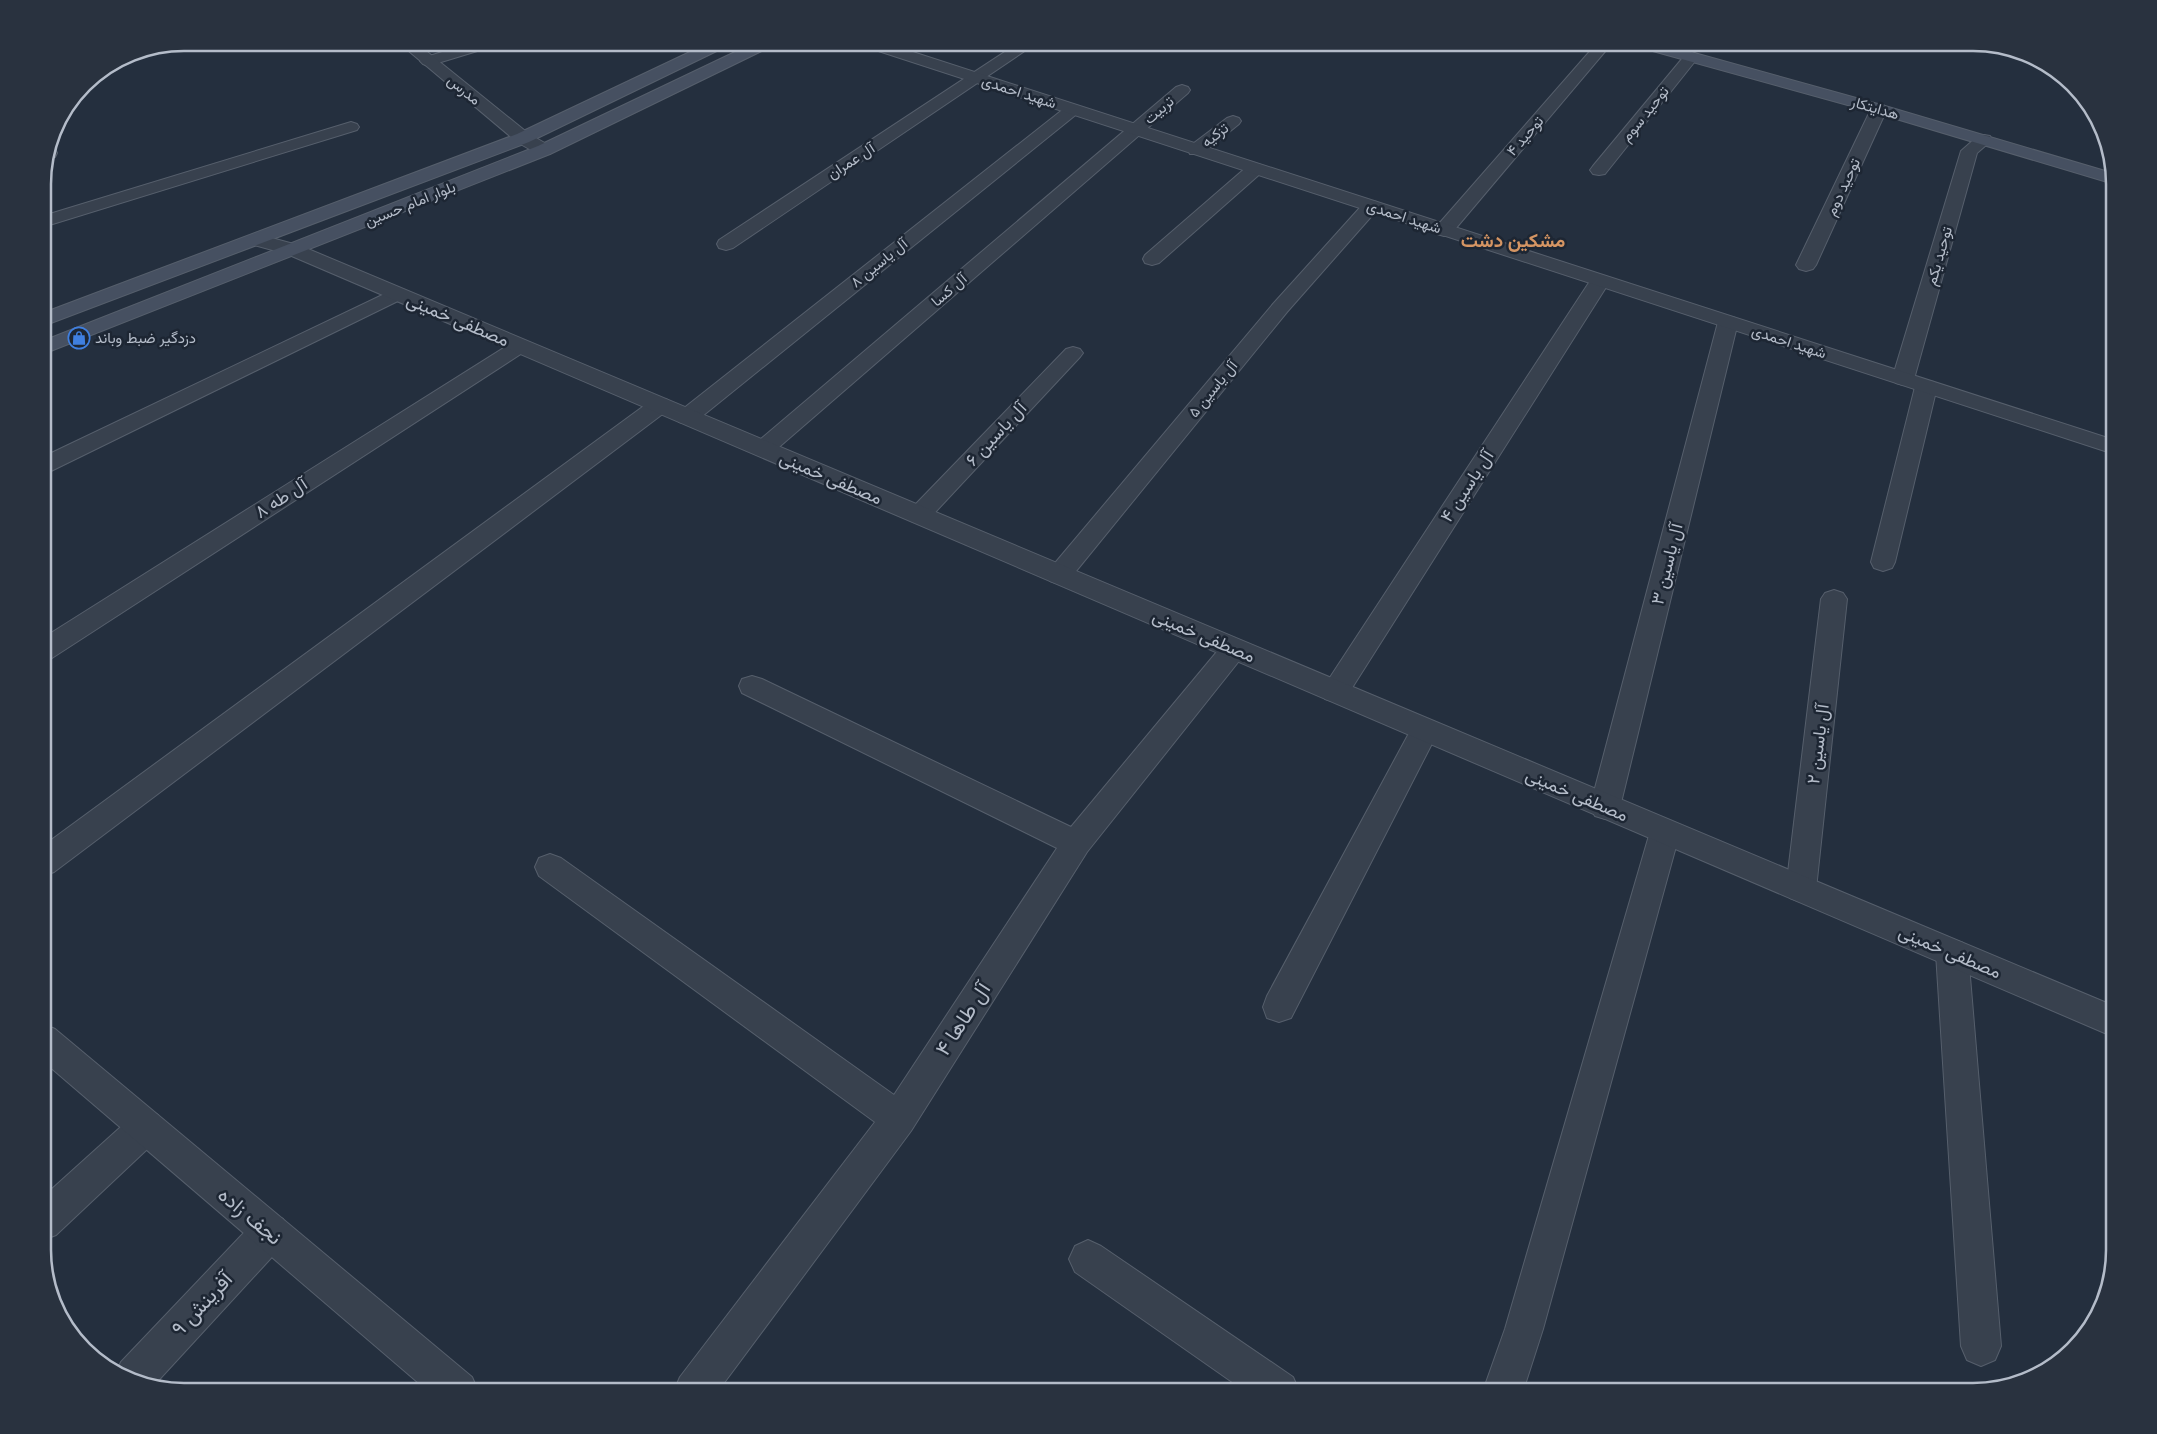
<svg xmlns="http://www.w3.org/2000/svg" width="2157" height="1434" viewBox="0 0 2157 1434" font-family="'Fira Sans',Vazirmatn,sans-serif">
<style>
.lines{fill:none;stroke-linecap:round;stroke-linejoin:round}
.minor-casing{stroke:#565f6c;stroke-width:2}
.tertiary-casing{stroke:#565f6c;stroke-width:2}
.secondary-casing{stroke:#565f6c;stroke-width:2}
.minor{fill:#38414e;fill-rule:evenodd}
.tertiary{fill:#38414e;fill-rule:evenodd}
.secondary{fill:#465061;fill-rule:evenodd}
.labels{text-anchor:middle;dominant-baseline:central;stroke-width:5;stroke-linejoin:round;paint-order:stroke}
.far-street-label{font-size:15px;fill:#b4bcc9;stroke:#1d2633}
.far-poi-label{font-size:15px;fill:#b4bcc9;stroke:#1d2633;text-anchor:start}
.street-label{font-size:18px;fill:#b4bcc9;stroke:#1d2633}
.far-district-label{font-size:19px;font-weight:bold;fill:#d59563;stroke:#1d2633}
.near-street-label{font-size:21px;fill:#b4bcc9;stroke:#1d2633}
.rim{fill:none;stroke:#b4bcc9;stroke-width:2.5}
</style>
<rect width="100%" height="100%" fill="#242f3e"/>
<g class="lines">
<g class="minor-casing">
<path id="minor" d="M 474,42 L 499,42 L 497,45 L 428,66 L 423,64 L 420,61 L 423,58 Z
M 1020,42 L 1038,42 L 733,248 L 726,250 L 719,248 L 717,244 L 719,240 Z
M 1598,42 L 1613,42 L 1451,234 L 1444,236 L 1437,234 L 1435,230 L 1437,226 Z
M 1691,52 L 1696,54 L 1699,57 L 1696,60 L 1605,174 L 1599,175 L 1593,174 L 1590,170 L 1593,166 L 1686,54 Z
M 1182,85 L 1188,87 L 1190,90 L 1188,93 L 771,454 L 763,456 L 755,454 L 752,449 L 755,444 L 1176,87 Z
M 1879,104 L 1885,106 L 1887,109 L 1816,265 L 1813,269 L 1806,271 L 1799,269 L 1796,265 L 1871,109 L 1873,106 Z
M 1072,105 L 1078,107 L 1080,110 L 1078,113 L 695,422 L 687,424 L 679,422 L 676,417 L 679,412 L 1066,107 Z
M 1233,116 L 1239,118 L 1241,121 L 1239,124 L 1202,154 L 1190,154 L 1188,150 L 1190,146 L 1227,118 Z
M 351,122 L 357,124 L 359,127 L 357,130 L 43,227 L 43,216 Z
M 1984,135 L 1990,136 L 1992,140 L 1977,153 L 1914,379 L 1910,383 L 1903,385 L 1896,383 L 1892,379 L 1961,151 L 1978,136 Z
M 49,148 L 55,149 L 57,153 L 55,157 L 47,158 Z
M 1255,164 L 1261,165 L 1264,169 L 1261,173 L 1159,263 L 1152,265 L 1145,263 L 1143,259 L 1145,255 L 1249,165 Z
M 1371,201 L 1377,202 L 1380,206 L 1377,210 L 1287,312 L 1068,581 L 1059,584 L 1050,581 L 1047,575 L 1050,569 L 1273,304 L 1365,202 Z
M 1600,275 L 1607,277 L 1610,281 L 1345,699 L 1335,702 L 1325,699 L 1321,692 L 1325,685 L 1590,281 L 1593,277 Z
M 397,288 L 404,290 L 407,294 L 404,298 L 51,471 L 43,473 L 43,457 Z
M 1728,316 L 1735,318 L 1738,322 L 1620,807 L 1615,816 L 1605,819 L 1595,816 L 1590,807 L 1718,322 L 1721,318 Z
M 520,340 L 527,342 L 530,346 L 527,350 L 52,658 L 43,661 L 43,638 L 513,342 Z
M 1073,347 L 1080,349 L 1083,353 L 1080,357 L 927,521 L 919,523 L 911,521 L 907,515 L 911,509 L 1066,349 Z
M 1926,381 L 1934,382 L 1937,387 L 1895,562 L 1892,568 L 1883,571 L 1874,568 L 1871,562 L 1915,387 L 1918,382 Z
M 660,398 L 668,400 L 671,405 L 668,410 L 54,872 L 43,876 L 43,846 L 652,400 Z
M 1834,590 L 1843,593 L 1847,599 L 1816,889 L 1812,898 L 1801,902 L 1790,898 L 1786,889 L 1821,599 L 1825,593 Z
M 1234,639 L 1243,642 L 1247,649 L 1243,656 L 1087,852 L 911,1131 L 718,1391 L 674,1391 L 680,1377 L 875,1122 L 539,876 L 535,867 L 539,858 L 550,854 L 561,858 L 894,1095 L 1057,848 L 742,693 L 739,686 L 742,679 L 752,676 L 762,679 L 1071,827 L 1225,642 Z
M 1425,719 L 1435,722 L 1439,730 L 1291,1018 L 1279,1022 L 1267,1018 L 1263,1007 L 1267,996 L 1415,722 Z
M 1665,820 L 1675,823 L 1680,832 L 1543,1329 L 1523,1391 L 1483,1391 L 1505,1329 L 1650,832 L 1655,823 Z
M 1952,939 L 1963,943 L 1968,953 L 2001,1346 L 1995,1360 L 1981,1366 L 1967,1360 L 1961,1346 L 1936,953 L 1941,943 Z
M 146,1110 L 158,1115 L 164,1127 L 158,1139 L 56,1235 L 43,1240 L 43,1197 L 134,1115 Z
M 270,1213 L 283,1219 L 289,1232 L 283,1245 L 156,1383 L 117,1371 L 121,1362 L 257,1219 Z
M 1088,1240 L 1101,1246 L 1293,1377 L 1299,1391 L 1245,1391 L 1075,1272 L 1069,1259 L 1075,1246 Z"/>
</g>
<g class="tertiary-casing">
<path id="tertiary" d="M 398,42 L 415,42 L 529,134 L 550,146 L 552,150 L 550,154 L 538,154 L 517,142 Z
M 858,42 L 882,42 L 2114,440 L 2114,454 L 860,45 Z
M 257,234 L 301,246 L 2114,1006 L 2114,1037 L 287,254 L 250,244 L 248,240 L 250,236 Z
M 43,1024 L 55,1029 L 472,1377 L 478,1391 L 428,1391 L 43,1061 Z"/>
</g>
<g class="secondary-casing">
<path id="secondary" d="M 711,42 L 731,42 L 729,45 L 529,142 L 43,326 L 43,313 L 517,134 Z
M 756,42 L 776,42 L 774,45 L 550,154 L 43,354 L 43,341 L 538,146 Z
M 1629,42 L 1655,42 L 1885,106 L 2112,173 L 2114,184 L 1873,112 L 1631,45 Z"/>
</g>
<use href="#minor" class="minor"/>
<use href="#tertiary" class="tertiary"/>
<use href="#secondary" class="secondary"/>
</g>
<defs>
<g id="shop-ring" transform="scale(1.125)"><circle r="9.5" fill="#1d2633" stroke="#3f7fe0" stroke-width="1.5"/><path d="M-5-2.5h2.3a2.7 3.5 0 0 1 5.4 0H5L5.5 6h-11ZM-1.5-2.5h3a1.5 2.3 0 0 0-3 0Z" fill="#3f7fe0"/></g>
</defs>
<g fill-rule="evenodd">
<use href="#shop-ring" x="79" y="338"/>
</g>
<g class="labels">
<g class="far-street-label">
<text transform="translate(464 90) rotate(39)">مدرس</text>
<text transform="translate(1019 92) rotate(18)">شهید احمدی</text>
<text transform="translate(1875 108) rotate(16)">هدایتکار</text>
<text transform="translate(1159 110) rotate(-41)">تربیت</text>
<text transform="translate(1645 114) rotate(-51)">توحید سوم</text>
<text transform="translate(1215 135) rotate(-38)">تزکیه</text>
<text transform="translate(1525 136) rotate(-49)">توحید ۴</text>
<text transform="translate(851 161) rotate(-33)">آل عمران</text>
<text transform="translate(1843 187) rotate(-65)">توحید دوم</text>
<text transform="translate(410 204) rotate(-22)">بلوار امام حسین</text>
<text transform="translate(1404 217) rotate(18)">شهید احمدی</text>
<text transform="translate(1939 256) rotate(-74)">توحید یکم</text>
<text transform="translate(879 263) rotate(-39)">آل یاسین ۸</text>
<text transform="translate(949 290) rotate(-41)">آل کسا</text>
<text transform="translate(1789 342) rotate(18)">شهید احمدی</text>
<text transform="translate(1213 389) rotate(-51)">آل یاسین ۵</text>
</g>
<g class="far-poi-label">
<text x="95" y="338">دزدگیر ضبط وباند</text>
</g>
<g class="street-label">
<text transform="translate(458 320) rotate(23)">مصطفی خمینی</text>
<text transform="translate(996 434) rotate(-47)">آل یاسین ۶</text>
<text transform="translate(831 478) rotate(23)">مصطفی خمینی</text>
<text transform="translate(1467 486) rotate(-57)">آل یاسین ۴</text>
<text transform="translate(281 498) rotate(-33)">آل طه ۸</text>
<text transform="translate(1667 564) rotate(-76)">آل یاسین ۳</text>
<text transform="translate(1204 636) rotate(23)">مصطفی خمینی</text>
<text transform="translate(1818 744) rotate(-83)">آل یاسین ۲</text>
<text transform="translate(1577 795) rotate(23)">مصطفی خمینی</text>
<text transform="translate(1950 952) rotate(23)">مصطفی خمینی</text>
</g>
<g class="far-district-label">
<text x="1513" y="240">مشکین دشت</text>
</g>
<g class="near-street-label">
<text transform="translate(963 1019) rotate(-57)">آل طاها ۴</text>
<text transform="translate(250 1216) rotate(40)">نجف زاده</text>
<text transform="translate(202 1304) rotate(-47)">آفرینش ۹</text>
</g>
</g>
<path d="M0 0H2157V1434H0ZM184 51H1973A133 133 0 0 1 2106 184V1250A133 133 0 0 1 1973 1383H184A133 133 0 0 1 51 1250V184A133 133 0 0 1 184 51Z" fill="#29323f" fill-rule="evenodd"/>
<path class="rim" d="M184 51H1973A133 133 0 0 1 2106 184V1250A133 133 0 0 1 1973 1383H184A133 133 0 0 1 51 1250V184A133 133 0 0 1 184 51Z"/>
</svg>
